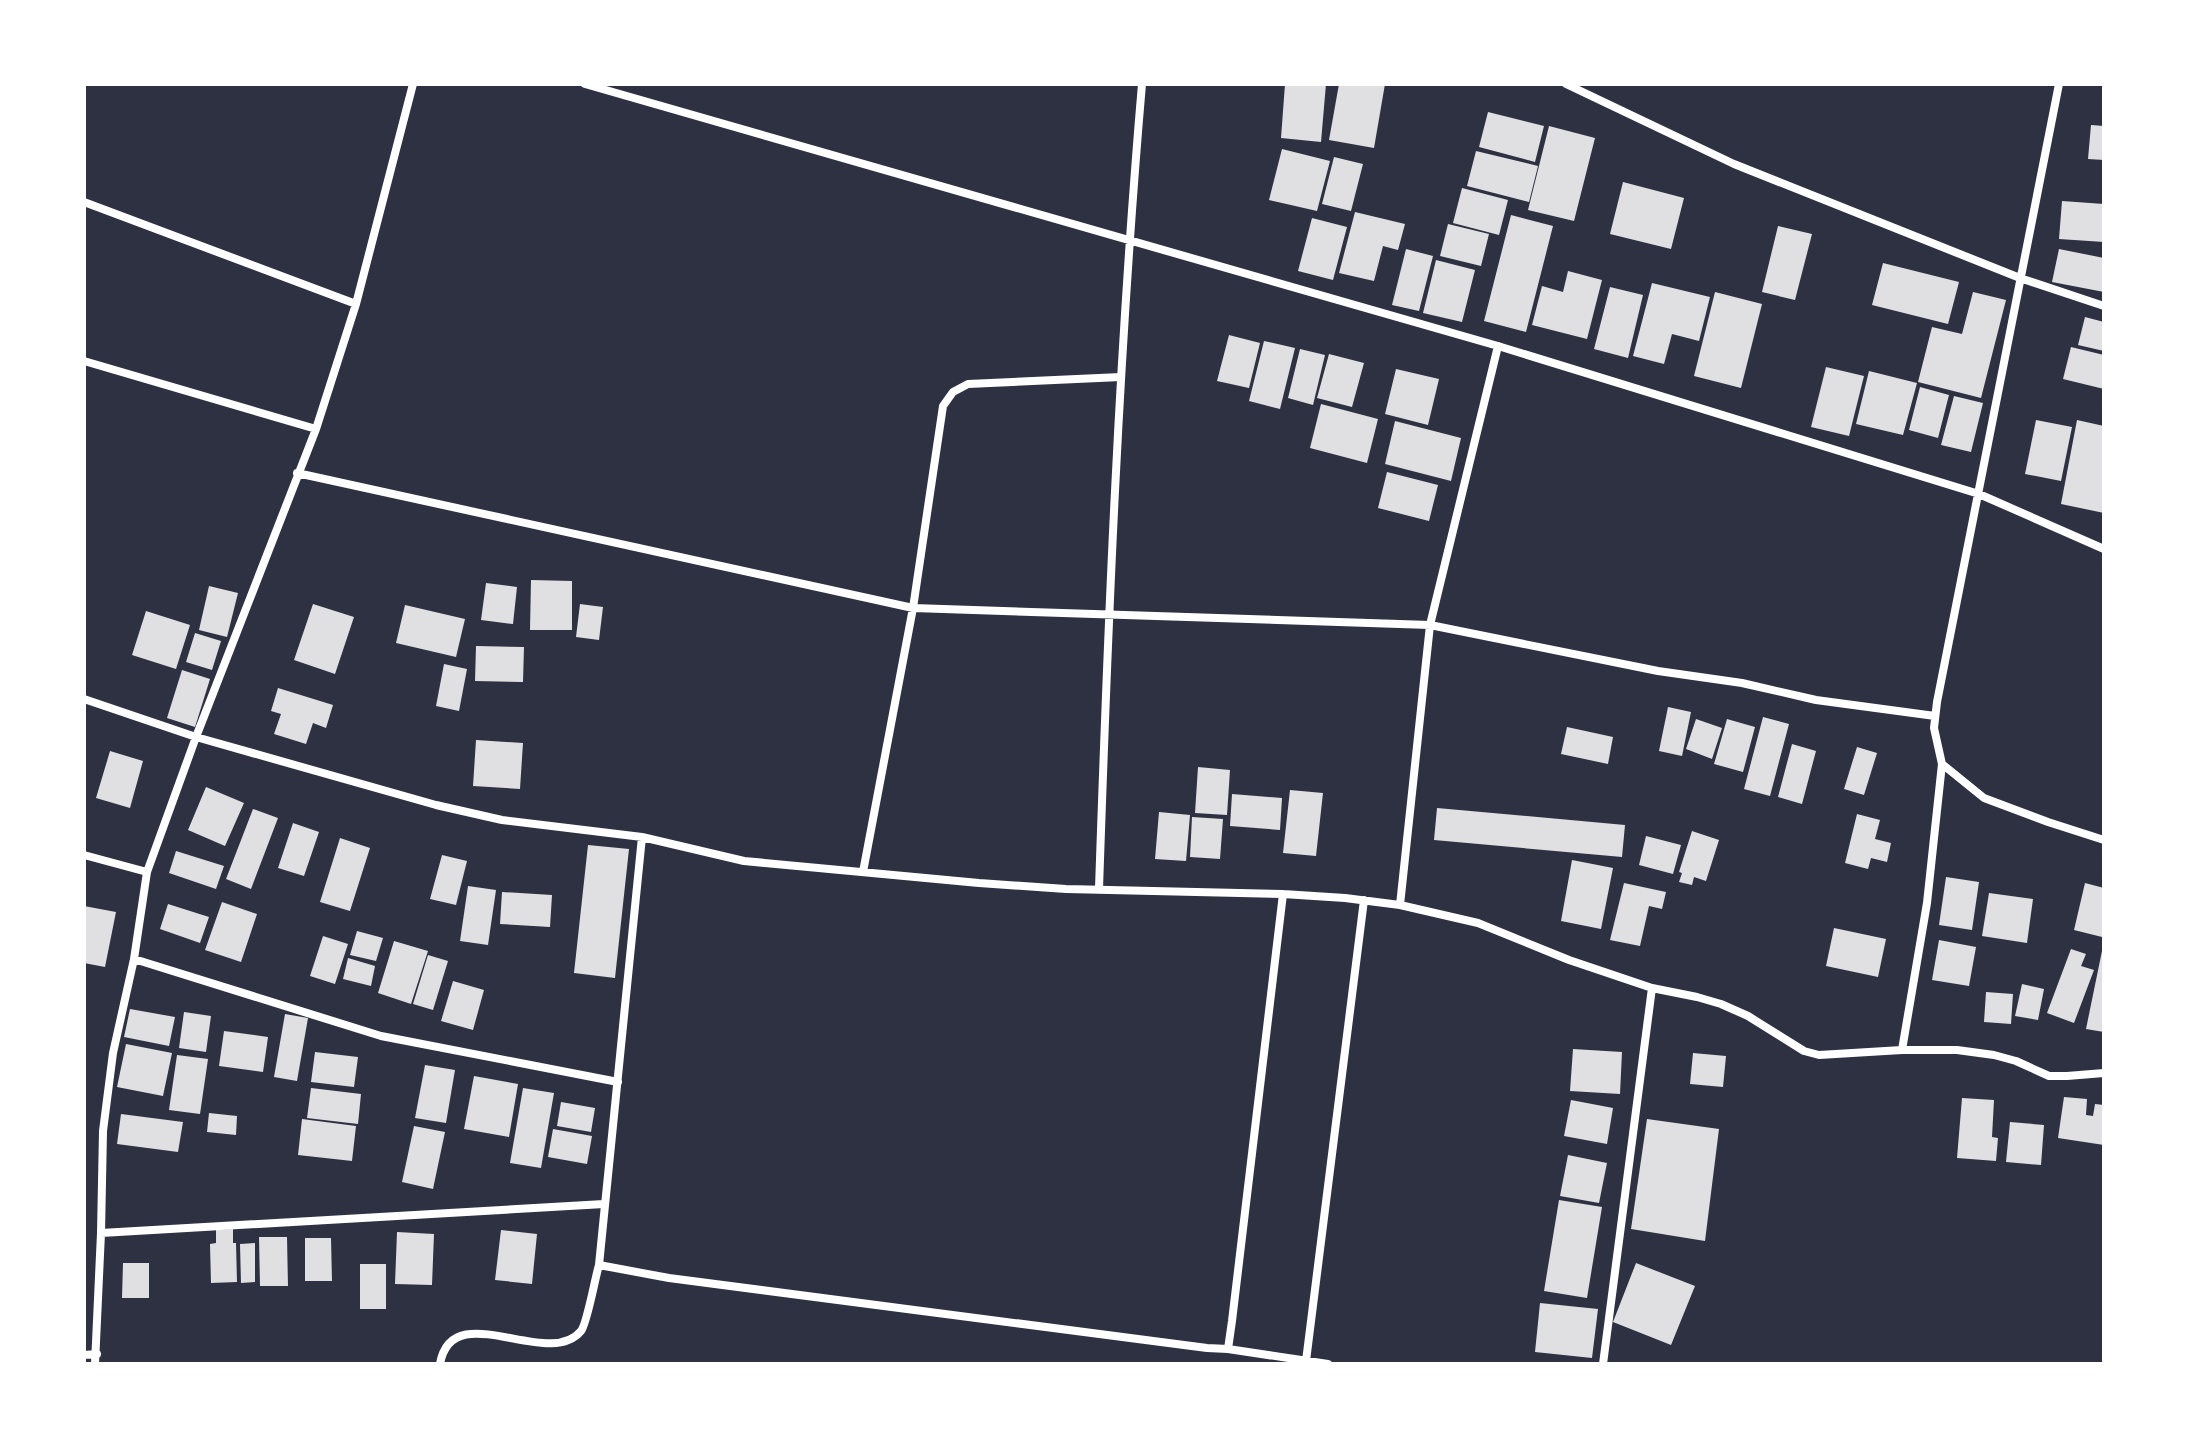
<svg xmlns="http://www.w3.org/2000/svg" width="2188" height="1448" viewBox="0 0 2188 1448" font-family="Lato,sans-serif">
<style>
.building{fill:#e0e0e3}
.lines{fill:none;stroke-linecap:round;stroke-linejoin:round}
.minor{stroke:#fff;stroke-width:8}
</style>
<rect width="100%" height="100%" fill="#2d3142"/>
<path class="building" d="M 1285,84 L 1326,84 L 1321,142 L 1281,138 Z
M 1339,84 L 1385,84 L 1374,148 L 1329,140 Z
M 1488,112 L 1544,126 L 1535,162 L 1479,147 Z
M 2091,125 L 2104,126 L 2104,160 L 2088,159 Z
M 1549,126 L 1595,138 L 1574,221 L 1528,210 Z
M 1282,149 L 1330,161 L 1317,211 L 1269,200 Z
M 1476,151 L 1538,166 L 1529,202 L 1467,186 Z
M 1334,157 L 1363,164 L 1351,211 L 1322,204 Z
M 1623,182 L 1684,198 L 1671,249 L 1610,234 Z
M 1462,188 L 1508,200 L 1499,235 L 1453,223 Z
M 2062,201 L 2104,204 L 2104,242 L 2059,239 Z
M 1355,212 L 1405,224 L 1398,250 L 1383,246 L 1374,281 L 1339,273 Z
M 1511,215 L 1553,226 L 1526,332 L 1484,321 Z
M 1312,218 L 1347,227 L 1333,280 L 1298,271 Z
M 1448,224 L 1489,234 L 1481,266 L 1440,256 Z
M 1778,226 L 1812,234 L 1795,300 L 1762,292 Z
M 1406,249 L 1433,256 L 1419,311 L 1392,305 Z
M 2059,249 L 2104,258 L 2104,292 L 2052,282 Z
M 1436,260 L 1475,270 L 1462,322 L 1423,313 Z
M 1883,263 L 1959,282 L 1948,324 L 1872,305 Z
M 1568,271 L 1602,280 L 1587,339 L 1532,325 L 1542,286 L 1563,292 Z
M 1652,283 L 1710,297 L 1699,341 L 1672,334 L 1664,364 L 1633,356 Z
M 1610,287 L 1643,295 L 1628,358 L 1594,349 Z
M 1715,292 L 1762,304 L 1741,388 L 1694,376 Z
M 1973,292 L 2006,300 L 1981,398 L 1918,382 L 1932,327 L 1962,334 Z
M 2085,317 L 2104,322 L 2104,351 L 2078,345 Z
M 1229,335 L 1260,343 L 1249,388 L 1217,381 Z
M 1264,341 L 1295,348 L 1280,409 L 1249,401 Z
M 2071,347 L 2104,355 L 2104,389 L 2063,379 Z
M 1300,349 L 1325,355 L 1313,405 L 1288,398 Z
M 1329,354 L 1364,363 L 1352,407 L 1317,398 Z
M 1826,367 L 1864,376 L 1849,436 L 1811,427 Z
M 1396,369 L 1439,379 L 1428,425 L 1385,414 Z
M 1869,371 L 1917,383 L 1903,435 L 1856,424 Z
M 1920,387 L 1949,395 L 1938,438 L 1909,430 Z
M 1954,396 L 1983,403 L 1971,452 L 1941,445 Z
M 1321,404 L 1378,419 L 1367,463 L 1310,448 Z
M 2036,420 L 2072,427 L 2061,481 L 2025,474 Z
M 2077,420 L 2104,426 L 2104,513 L 2061,504 Z
M 1395,421 L 1461,438 L 1451,481 L 1385,464 Z
M 1387,472 L 1438,485 L 1429,521 L 1378,508 Z
M 531,580 L 572,581 L 572,630 L 530,630 Z
M 486,583 L 517,587 L 513,624 L 481,620 Z
M 209,586 L 238,593 L 227,637 L 199,630 Z
M 313,604 L 354,617 L 335,674 L 294,660 Z
M 580,604 L 603,607 L 599,640 L 576,637 Z
M 405,605 L 465,619 L 456,657 L 396,643 Z
M 146,611 L 190,625 L 176,669 L 132,655 Z
M 195,633 L 221,641 L 212,670 L 186,662 Z
M 476,646 L 524,647 L 523,682 L 475,681 Z
M 444,664 L 467,669 L 459,711 L 436,706 Z
M 182,670 L 210,679 L 195,727 L 167,718 Z
M 278,688 L 333,705 L 326,728 L 313,723 L 306,744 L 274,734 L 281,714 L 271,711 Z
M 1668,707 L 1691,712 L 1682,756 L 1659,751 Z
M 1763,717 L 1789,724 L 1770,796 L 1744,789 Z
M 1696,719 L 1722,728 L 1712,759 L 1686,749 Z
M 1727,719 L 1755,727 L 1743,772 L 1714,764 Z
M 1567,727 L 1613,737 L 1608,764 L 1561,754 Z
M 476,740 L 523,743 L 520,789 L 473,786 Z
M 1792,744 L 1816,751 L 1802,804 L 1778,797 Z
M 1857,747 L 1877,753 L 1864,795 L 1844,789 Z
M 110,751 L 143,761 L 130,808 L 96,798 Z
M 1198,767 L 1230,770 L 1227,815 L 1195,813 Z
M 206,787 L 244,803 L 225,846 L 188,830 Z
M 1290,790 L 1323,793 L 1316,856 L 1283,853 Z
M 1232,794 L 1282,798 L 1280,830 L 1230,826 Z
M 1437,808 L 1625,825 L 1622,857 L 1434,840 Z
M 253,809 L 278,818 L 251,889 L 226,879 Z
M 1159,812 L 1190,815 L 1186,861 L 1155,859 Z
M 1857,814 L 1880,820 L 1875,839 L 1891,843 L 1887,862 L 1871,858 L 1868,869 L 1845,863 Z
M 1192,817 L 1223,819 L 1220,859 L 1190,857 Z
M 293,823 L 319,832 L 304,876 L 278,868 Z
M 1692,831 L 1719,840 L 1706,881 L 1694,877 L 1692,885 L 1679,882 L 1682,873 L 1679,872 Z
M 1646,836 L 1681,845 L 1673,874 L 1639,865 Z
M 340,838 L 370,848 L 350,911 L 320,902 Z
M 588,845 L 629,849 L 615,978 L 574,973 Z
M 176,851 L 224,866 L 216,889 L 169,873 Z
M 442,855 L 467,861 L 456,905 L 430,899 Z
M 1572,860 L 1613,868 L 1601,929 L 1561,921 Z
M 1946,877 L 1979,882 L 1972,930 L 1939,925 Z
M 1624,883 L 1666,892 L 1662,909 L 1649,906 L 1640,946 L 1610,940 Z
M 2085,883 L 2104,888 L 2104,929 L 2102,937 L 2074,930 Z
M 468,886 L 496,890 L 488,945 L 460,941 Z
M 502,892 L 552,895 L 550,927 L 500,924 Z
M 1989,893 L 2033,899 L 2027,943 L 1982,936 Z
M 222,902 L 257,914 L 241,962 L 205,950 Z
M 168,904 L 209,917 L 200,943 L 160,929 Z
M 84,906 L 116,912 L 105,967 L 84,963 Z
M 1834,928 L 1886,939 L 1878,977 L 1826,966 Z
M 357,931 L 383,938 L 376,961 L 350,955 Z
M 323,936 L 348,944 L 335,984 L 310,976 Z
M 1939,940 L 1976,947 L 1969,986 L 1932,980 Z
M 394,941 L 428,951 L 411,1004 L 378,993 Z
M 2103,946 L 2104,946 L 2104,1032 L 2086,1029 Z
M 2071,949 L 2086,954 L 2081,966 L 2094,970 L 2074,1023 L 2047,1013 Z
M 428,955 L 448,961 L 433,1010 L 413,1004 Z
M 348,958 L 375,966 L 371,986 L 343,979 Z
M 453,981 L 484,990 L 473,1030 L 441,1021 Z
M 2022,984 L 2044,989 L 2038,1020 L 2015,1016 Z
M 1986,992 L 2013,994 L 2011,1024 L 1984,1022 Z
M 130,1009 L 175,1017 L 169,1046 L 124,1037 Z
M 184,1012 L 211,1016 L 206,1052 L 179,1048 Z
M 285,1014 L 308,1018 L 297,1081 L 274,1077 Z
M 224,1031 L 268,1037 L 263,1072 L 219,1066 Z
M 126,1044 L 172,1053 L 163,1096 L 117,1087 Z
M 1573,1049 L 1622,1052 L 1620,1094 L 1570,1091 Z
M 315,1052 L 358,1057 L 354,1087 L 311,1082 Z
M 1693,1053 L 1726,1056 L 1723,1087 L 1690,1084 Z
M 177,1055 L 208,1059 L 200,1114 L 169,1110 Z
M 425,1065 L 455,1070 L 446,1123 L 415,1118 Z
M 474,1076 L 518,1084 L 509,1137 L 464,1129 Z
M 311,1088 L 361,1094 L 358,1124 L 307,1118 Z
M 523,1088 L 554,1093 L 541,1168 L 510,1163 Z
M 2064,1097 L 2087,1099 L 2086,1115 L 2093,1116 L 2095,1104 L 2104,1105 L 2104,1145 L 2058,1138 Z
M 1962,1098 L 1994,1100 L 1992,1137 L 1998,1138 L 1996,1161 L 1957,1158 Z
M 1571,1100 L 1613,1108 L 1607,1144 L 1564,1136 Z
M 561,1102 L 595,1108 L 591,1132 L 557,1126 Z
M 209,1113 L 237,1116 L 236,1135 L 207,1132 Z
M 121,1114 L 183,1122 L 178,1152 L 117,1144 Z
M 302,1119 L 356,1126 L 352,1161 L 298,1155 Z
M 1647,1119 L 1719,1129 L 1705,1241 L 1631,1229 Z
M 2010,1122 L 2044,1125 L 2041,1165 L 2006,1162 Z
M 414,1126 L 445,1132 L 433,1189 L 402,1182 Z
M 553,1129 L 592,1136 L 587,1164 L 548,1157 Z
M 1568,1155 L 1607,1163 L 1599,1203 L 1560,1196 Z
M 1559,1200 L 1602,1207 L 1587,1298 L 1544,1291 Z
M 233,1229 L 233,1243 L 236,1243 L 237,1282 L 211,1283 L 210,1244 L 216,1243 L 216,1230 Z
M 501,1230 L 537,1234 L 532,1284 L 495,1280 Z
M 397,1232 L 434,1234 L 432,1285 L 395,1284 Z
M 259,1237 L 287,1237 L 288,1286 L 260,1286 Z
M 305,1238 L 331,1238 L 332,1281 L 305,1281 Z
M 255,1243 L 255,1282 L 241,1283 L 240,1244 Z
M 123,1263 L 149,1263 L 149,1298 L 122,1298 Z
M 1636,1263 L 1695,1286 L 1671,1345 L 1613,1322 Z
M 360,1264 L 386,1264 L 386,1309 L 360,1309 Z
M 1540,1303 L 1598,1309 L 1592,1358 L 1535,1352 Z"/>
<g class="lines">
<path class="minor" d="M 585,84 L 1498,346 L 1979,494 L 2104,549
M 1566,84 L 1734,164 L 2020,278 L 2104,306
M 84,202 L 356,304
M 84,361 L 316,429
M 297,473 L 913,608 L 1430,625 L 1658,671 L 1742,683 L 1816,700 L 1935,716
M 84,699 L 196,737 L 436,805 L 502,820 L 642,837 L 744,861 L 979,883 L 1066,889 L 1283,894 L 1345,898 L 1400,905 L 1478,923 L 1569,960 L 1652,988 L 1697,997 L 1721,1004 L 1748,1016 L 1804,1051 L 1819,1055 L 1902,1050 L 1957,1050 L 1994,1055 L 2016,1061 L 2049,1076 L 2067,1076 L 2104,1073
M 1942,764 L 1984,798 L 2048,822 L 2104,840
M 642,837 L 599,1265 L 669,1278 L 1207,1348 L 1228,1349 L 1232,1321 L 1283,894
M 84,855 L 147,872
M 863,872 L 913,608 L 943,406 L 953,392 L 968,384 L 1121,377
M 1099,889 C 1108,620 1119,352 1142,84
M 1400,905 L 1430,625 L 1498,346
M 134,959 L 381,1036 L 618,1082
M 1902,1050 L 1927,903 L 1942,764 L 1934,728 L 1937,702 L 2059,84
M 101,1233 L 604,1204
M 1228,1349 L 1328,1364
M 84,1355 L 97,1354
M 1306,1361 L 1364,900
M 95,1364 L 101,1233 L 103,1131 L 113,1053 L 134,959 L 147,872 L 196,737 L 316,429 L 356,304 L 413,84
M 440,1364 C 452,1295 548,1371 581,1331 C 587,1324 595,1278 599,1265
M 1603,1364 L 1652,988"/>
</g>
<rect width="2188" height="1448" fill="none" stroke="#ffffff" stroke-width="172"/>
</svg>
